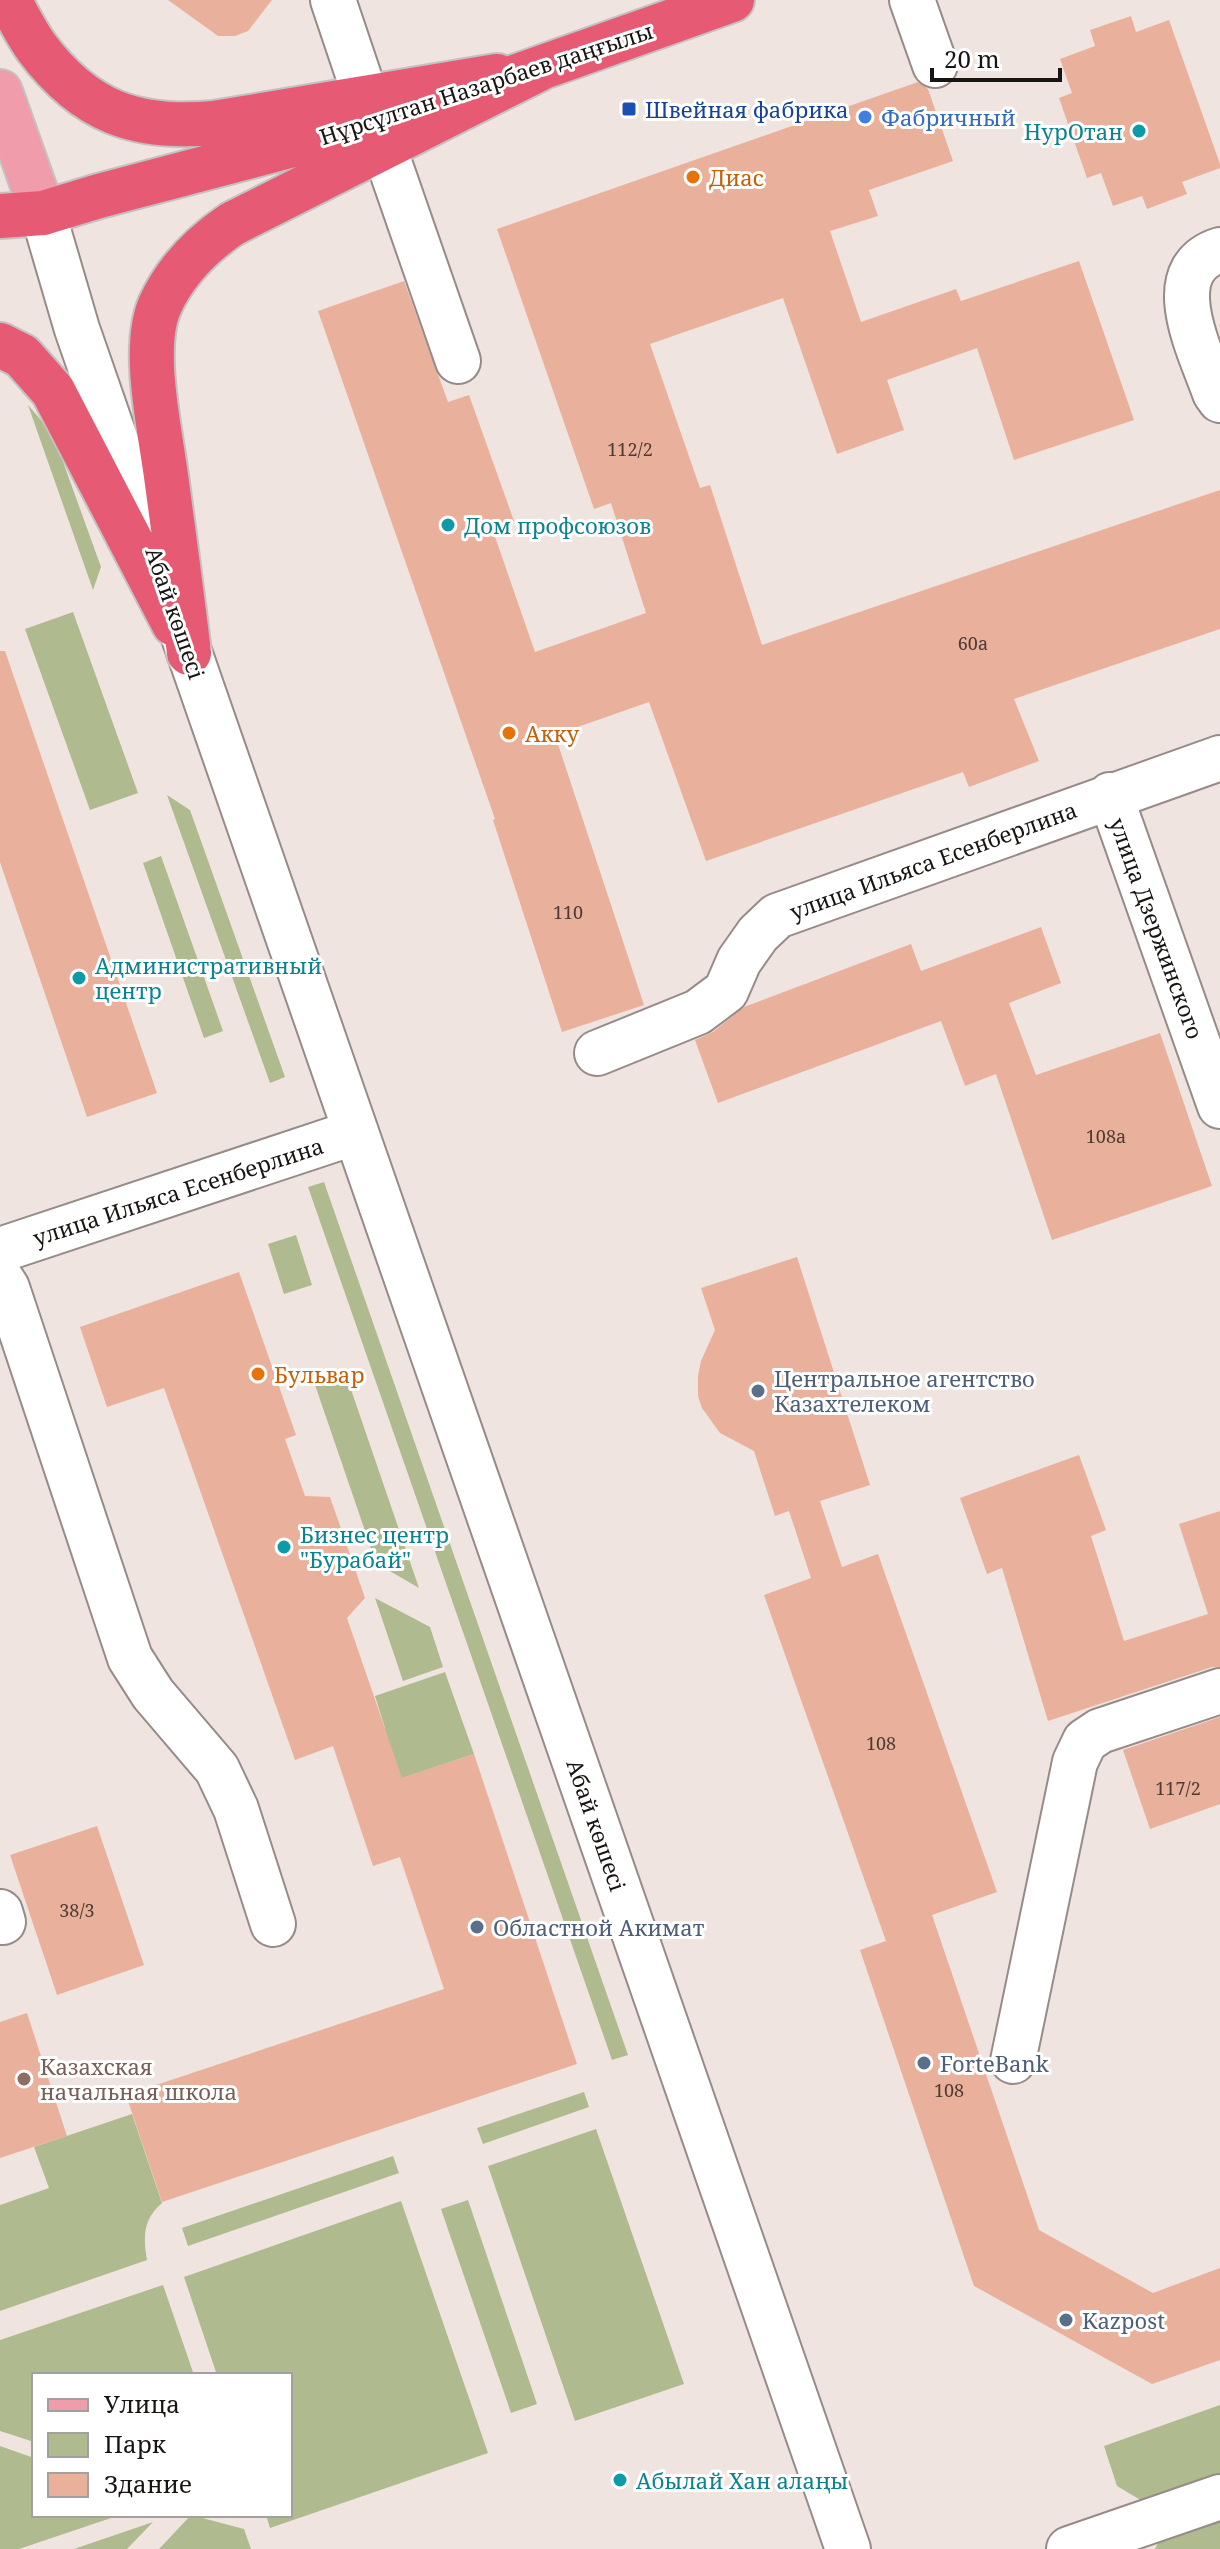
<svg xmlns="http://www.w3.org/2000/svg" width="1220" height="2549" viewBox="0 0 1220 2549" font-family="'Noto Serif',serif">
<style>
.green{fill:#afbb8e}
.building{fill:#e9b09b}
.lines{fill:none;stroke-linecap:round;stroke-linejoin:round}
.minor-casing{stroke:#968b87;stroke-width:48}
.major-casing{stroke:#c3c2c1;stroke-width:48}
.highway-casing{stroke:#c3c2c1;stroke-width:48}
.minor{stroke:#fff;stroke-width:44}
.major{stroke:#f09cab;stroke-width:44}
.highway{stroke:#e65a73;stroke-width:44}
.transit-dot{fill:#1a4fb4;stroke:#fff;stroke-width:3}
.shop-dot{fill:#3f7fe0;stroke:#fff;stroke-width:3}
.culture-dot{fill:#0f9aa8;stroke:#fff;stroke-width:3}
.food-dot{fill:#e8710a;stroke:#fff;stroke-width:3}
.service-dot{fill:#5c6f8a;stroke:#fff;stroke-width:3}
.education-dot{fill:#8d6e63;stroke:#fff;stroke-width:3}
.labels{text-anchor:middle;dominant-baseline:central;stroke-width:6;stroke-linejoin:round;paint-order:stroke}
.number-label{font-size:18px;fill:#4c3b34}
.street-label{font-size:22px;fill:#181412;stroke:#fff}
.transit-label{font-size:22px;fill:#164399;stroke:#fff;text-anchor:start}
.shop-label{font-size:22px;fill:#366cbe;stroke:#fff;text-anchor:start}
.culture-label{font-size:22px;fill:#0d838f;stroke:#fff;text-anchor:start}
.food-label{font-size:22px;fill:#c56008;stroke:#fff;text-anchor:start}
.service-label{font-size:22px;fill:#4e5e75;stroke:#fff;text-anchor:start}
.education-label{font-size:22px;fill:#785e54;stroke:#fff;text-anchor:start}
</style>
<rect width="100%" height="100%" fill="#f0e4e0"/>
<path class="green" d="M 28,405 L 53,434 L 101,567 L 93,590 Z
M 73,612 L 138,793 L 90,810 L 25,629 Z
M 167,795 L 190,810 L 285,1077 L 270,1083 Z
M 161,856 L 223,1031 L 204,1038 L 143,863 Z
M 324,1182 L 628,2055 L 612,2060 L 308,1187 Z
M 296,1235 L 312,1285 L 284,1294 L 268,1244 Z
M 344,1369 L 419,1588 L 376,1563 L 313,1379 Z
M 375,1598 L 430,1627 L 443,1667 L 403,1681 Z
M 445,1672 L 474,1754 L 379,1786 L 360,1737 L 385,1728 L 375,1696 Z
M 584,2092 L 589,2107 L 483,2144 L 477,2128 Z
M 132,2114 L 162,2203 C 143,2219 143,2237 147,2260 L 0,2311 L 0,2205 L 49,2188 L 34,2147 Z
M 596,2129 L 684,2384 L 575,2421 L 488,2166 Z
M 393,2156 L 399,2173 L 188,2246 L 182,2228 Z
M 468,2200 L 537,2404 L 511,2413 L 441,2209 Z
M 401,2201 L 488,2453 L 270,2528 L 266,2515 L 290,2515 L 290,2375 L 217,2375 L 184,2277 Z
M 163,2285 L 194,2375 L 34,2375 L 34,2442 L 0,2431 L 0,2340 Z
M 1220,2405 L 1220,2485 L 1154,2508 L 1117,2486 L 1104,2446 Z
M 0,2446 L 34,2458 L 34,2515 L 120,2515 L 19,2549 L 0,2549 Z
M 1220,2513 L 1220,2549 L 1155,2549 L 1163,2533 Z
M 191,2515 L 244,2529 L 251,2549 L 159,2549 Z
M 153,2522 L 127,2549 L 74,2549 Z"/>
<path class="building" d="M 168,0 L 272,0 L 248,31 L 235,36 L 218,36 Z
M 1131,16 L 1136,32 L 1169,20 L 1220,164 L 1220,168 L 1182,182 L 1187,194 L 1147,209 L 1142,196 L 1113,206 L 1101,173 L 1087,178 L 1059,98 L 1072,93 L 1060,59 L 1095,46 L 1090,30 Z
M 918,82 L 928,89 L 953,161 L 869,190 L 878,216 L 830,231 L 861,322 L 956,289 L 961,301 L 1079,261 L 1134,420 L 1014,460 L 977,348 L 887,380 L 904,430 L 837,454 L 783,298 L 650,344 L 700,488 L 710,485 L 762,645 L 1220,490 L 1220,629 L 1014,699 L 1039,761 L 969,787 L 963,772 L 706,861 L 649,702 L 555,735 L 644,1005 L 562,1032 L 493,820 L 495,819 L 318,311 L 404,281 L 448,402 L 469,395 L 514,521 L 492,528 L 535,652 L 646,613 L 611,503 L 594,509 L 497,229 Z
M 0,651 L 5,651 L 157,1093 L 87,1117 L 0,862 Z
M 1041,927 L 1061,983 L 1009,1003 L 1036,1075 L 1160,1033 L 1212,1186 L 1052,1240 L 996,1074 L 965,1086 L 941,1021 L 718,1103 L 695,1040 L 713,1032 L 744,1007 L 911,944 L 921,971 Z
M 797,1257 L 870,1485 L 820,1501 L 842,1567 L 878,1554 L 997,1892 L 932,1915 L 1039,2230 L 1153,2293 L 1220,2268 L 1220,2360 L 1152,2384 L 974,2286 L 860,1950 L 886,1941 L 764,1595 L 811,1578 L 789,1511 L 775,1516 L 754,1451 L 720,1433 L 702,1408 L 698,1396 L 698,1376 L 701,1361 L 715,1330 L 701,1288 Z
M 239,1272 L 296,1435 L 285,1439 L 305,1496 L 330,1497 L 365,1598 L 347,1618 L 402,1778 L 474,1754 L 577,2064 L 162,2202 L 126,2095 L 444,1989 L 400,1857 L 373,1866 L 333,1746 L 295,1760 L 164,1388 L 107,1407 L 80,1327 Z
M 1079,1455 L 1106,1530 L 1091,1536 L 1124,1641 L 1208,1614 L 1179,1524 L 1220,1511 L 1220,1667 L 1212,1667 L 1048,1721 L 1002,1568 L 987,1574 L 960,1498 Z
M 1220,1717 L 1220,1804 L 1150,1829 L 1123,1750 Z
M 97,1826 L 144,1965 L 57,1995 L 10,1855 Z
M 27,2013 L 67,2136 L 0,2158 L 0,2022 Z"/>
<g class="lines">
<g class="minor-casing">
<path id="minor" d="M 333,0 L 366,98
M 912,0 L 935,65
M 384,148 L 458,361
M 43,213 L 77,329 L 848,2549
M 1220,250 C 1157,270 1201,352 1215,393 L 1220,400
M 1110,795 L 1220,1106
M 597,1053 L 698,1012 L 726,991 L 739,961 L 758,934 L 777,916 L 1220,758
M 0,1250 L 356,1132
M 0,1277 L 7,1288 L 130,1658 L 153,1694 L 217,1769 L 236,1809 L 273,1924
M 0,1912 L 3,1922
M 1013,2061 L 1075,1762 L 1085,1741 L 1100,1731 L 1220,1691
M 1069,2549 L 1220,2497"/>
</g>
<g class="major-casing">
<path id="major" d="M 0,92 L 43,213"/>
</g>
<g class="highway-casing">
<path id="highway" d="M 9,0 C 18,16 26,33 37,48 C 85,112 136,130 214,123 L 497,76
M 512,78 L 732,0
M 0,216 L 43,213 L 99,196 L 376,123 L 409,112
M 0,345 L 22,356 L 53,391 L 174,624
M 189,653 C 182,594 174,535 166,476 C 160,430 141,348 160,305 C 176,270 201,245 232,224 L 539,69"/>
</g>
<use href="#minor" class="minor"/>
<use href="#major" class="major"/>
<use href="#highway" class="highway"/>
</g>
<rect class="transit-dot" x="621" y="101" width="16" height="16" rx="4"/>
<circle class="shop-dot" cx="865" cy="117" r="8"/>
<g class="culture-dot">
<circle cx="1139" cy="131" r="8"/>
<circle cx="448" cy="525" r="8"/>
<circle cx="79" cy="978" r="8"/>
<circle cx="284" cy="1547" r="8"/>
<circle cx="620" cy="2480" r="8"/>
</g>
<g class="food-dot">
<circle cx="693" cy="177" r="8"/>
<circle cx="509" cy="733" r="8"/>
<circle cx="258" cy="1374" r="8"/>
</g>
<g class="service-dot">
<circle cx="758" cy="1391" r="8"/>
<circle cx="477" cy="1927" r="8"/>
<circle cx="924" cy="2063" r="8"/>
<circle cx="1066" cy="2320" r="8"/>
</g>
<circle class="education-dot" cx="24" cy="2079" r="8"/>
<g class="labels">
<g class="number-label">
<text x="630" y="449">112/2</text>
<text x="973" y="643">60а</text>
<text x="568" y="912">110</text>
<text x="1106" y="1136">108а</text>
<text x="881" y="1743">108</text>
<text x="1178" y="1788">117/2</text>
<text x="77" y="1910">38/3</text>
<text x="949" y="2090">108</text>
</g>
<g class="street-label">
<text transform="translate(486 83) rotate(-18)">Нұрсұлтан Назарбаев даңғылы</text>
<text transform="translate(176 613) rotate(71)">Абай көшесі</text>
<text transform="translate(933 860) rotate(-20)">улица Ильяса Есенберлина</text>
<text transform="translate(1157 928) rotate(70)">улица Дзержинского</text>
<text transform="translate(178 1191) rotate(-18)">улица Ильяса Есенберлина</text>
<text transform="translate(597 1825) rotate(71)">Абай көшесі</text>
</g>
<g class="transit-label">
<text x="645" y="109">Швейная фабрика</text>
</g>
<g class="shop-label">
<text x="881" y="117">Фабричный</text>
</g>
<g class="culture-label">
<text x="1123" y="131" text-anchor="end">НурОтан</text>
<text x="464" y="525">Дом профсоюзов</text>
<text x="95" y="965">Административный<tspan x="95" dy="25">центр</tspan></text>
<text x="300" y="1534">Бизнес центр<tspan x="300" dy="25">"Бурабай"</tspan></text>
<text x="636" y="2480">Абылай Хан алаңы</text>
</g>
<g class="food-label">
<text x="709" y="177">Диас</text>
<text x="525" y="733">Акку</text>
<text x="274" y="1374">Бульвар</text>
</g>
<g class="service-label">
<text x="774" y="1378">Центральное агентство<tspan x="774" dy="25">Казахтелеком</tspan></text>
<text x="493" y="1927">Областной Акимат</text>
<text x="940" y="2063">ForteBank</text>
<text x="1082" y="2320">Kazpost</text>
</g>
<g class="education-label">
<text x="40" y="2066">Казахская<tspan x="40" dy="25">начальная школа</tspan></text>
</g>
</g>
<rect x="32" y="2373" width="260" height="144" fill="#ffffff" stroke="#a3a1a0" stroke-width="2"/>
<rect x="48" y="2399" width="40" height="12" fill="#f09cab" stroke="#a3a1a0" stroke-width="2"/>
<text x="104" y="2413" font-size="24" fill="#181412">Улица</text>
<rect x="48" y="2433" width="40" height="24" fill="#afbb8e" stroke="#a3a1a0" stroke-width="2"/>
<text x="104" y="2453" font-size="24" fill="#181412">Парк</text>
<rect x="48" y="2473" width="40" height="24" fill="#e9b09b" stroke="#a3a1a0" stroke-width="2"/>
<text x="104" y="2493" font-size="24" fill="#181412">Здание</text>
<path d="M932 68v12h128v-12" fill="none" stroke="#181412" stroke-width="4"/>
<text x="944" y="68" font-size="24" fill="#181412" stroke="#ffffff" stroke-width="6" paint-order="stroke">20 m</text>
</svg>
